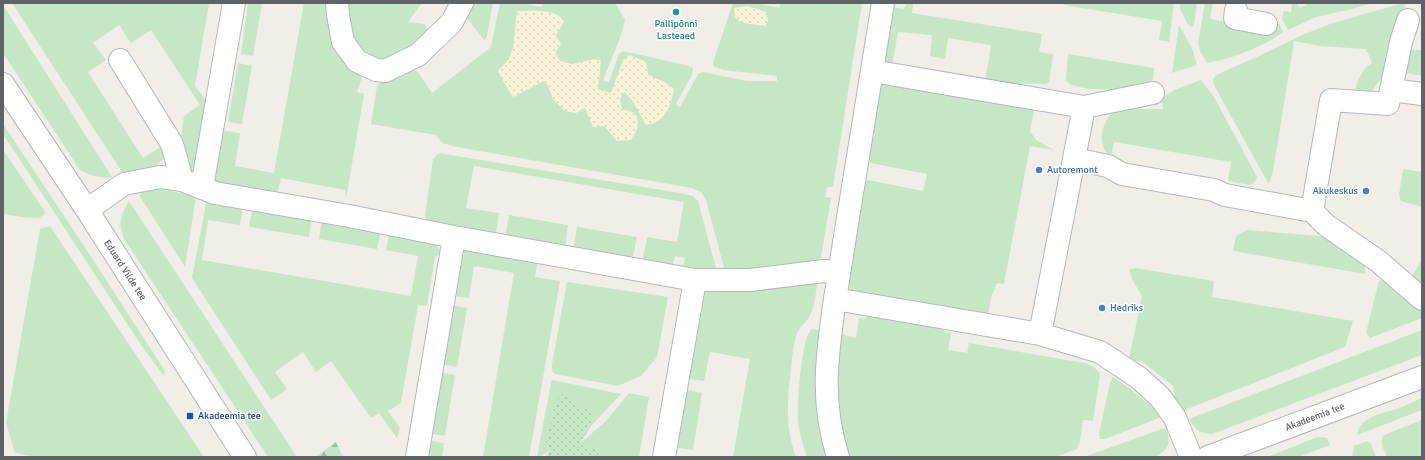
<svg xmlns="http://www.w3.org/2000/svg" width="1425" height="460" viewBox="0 0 1425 460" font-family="Signika,sans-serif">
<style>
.grass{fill:#c6e7c5}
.forest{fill:url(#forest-firs)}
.sand{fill:url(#sand-dots)}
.park{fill:url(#park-dots)}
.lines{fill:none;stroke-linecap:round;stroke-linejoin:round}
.minor-casing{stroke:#b4b8bb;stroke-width:24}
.tertiary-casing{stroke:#b4b8bb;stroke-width:24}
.secondary-casing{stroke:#b3b7bb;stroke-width:24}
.minor{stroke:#fff;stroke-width:22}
.tertiary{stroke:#fff;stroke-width:22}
.secondary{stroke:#fff;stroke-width:22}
.culture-dot{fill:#0f9aa8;stroke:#fff;stroke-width:1.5}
.shop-dot{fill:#3f7fe0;stroke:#fff;stroke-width:1.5}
.transit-dot{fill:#1a4fb4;stroke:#fff;stroke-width:1.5}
.labels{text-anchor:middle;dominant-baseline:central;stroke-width:3;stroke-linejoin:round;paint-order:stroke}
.culture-label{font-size:10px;fill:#0d838f;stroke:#fff}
.shop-label{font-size:10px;fill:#366cbe;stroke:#fff;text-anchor:start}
.street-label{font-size:10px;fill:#5f6367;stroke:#fff}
.transit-label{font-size:10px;fill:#164399;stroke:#fff;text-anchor:start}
</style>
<defs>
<pattern id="forest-firs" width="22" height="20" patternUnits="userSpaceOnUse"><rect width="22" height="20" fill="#c6e7c5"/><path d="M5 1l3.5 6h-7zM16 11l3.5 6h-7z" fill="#a4bfa4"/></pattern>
<pattern id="sand-dots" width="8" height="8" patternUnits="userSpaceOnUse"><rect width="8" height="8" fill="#faf1d9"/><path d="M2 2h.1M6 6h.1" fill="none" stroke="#d9d1bd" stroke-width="1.8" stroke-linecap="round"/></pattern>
<pattern id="park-dots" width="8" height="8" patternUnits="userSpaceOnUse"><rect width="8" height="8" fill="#c6e7c5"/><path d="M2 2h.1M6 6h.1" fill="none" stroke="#a4bfa4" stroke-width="1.8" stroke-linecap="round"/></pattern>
</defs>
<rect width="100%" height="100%" fill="#f0eee7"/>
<path class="grass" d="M 12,3 L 209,3 L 195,86 L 210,106 L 192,178 L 179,152 L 184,116 L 200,105 L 151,30 L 131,43 L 119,25 L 93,43 L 106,60 L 88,72 L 143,158 L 162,146 L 166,154 C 159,170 140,171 124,175 Z
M 248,3 L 262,3 L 253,56 L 241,54 Z
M 304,3 L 332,3 L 361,70 L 362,77 L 357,92 L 364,94 L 346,199 L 345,190 L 281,178 L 276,197 L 214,186 L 211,174 L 219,130 L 240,133 L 235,166 L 274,173 Z
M 343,3 L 422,3 L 408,22 L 425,24 L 428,32 L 424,39 L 386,60 L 375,61 L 368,59 L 350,41 Z
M 471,3 L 493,3 L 487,36 L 485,41 L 467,18 L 465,13 Z
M 500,3 L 519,3 L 542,7 L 543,3 L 615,3 L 625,20 C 621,40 610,61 603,81 L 609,82 L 619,54 L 623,51 L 689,66 L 693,68 L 692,75 L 676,104 L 680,107 L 698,74 L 703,72 L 747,81 L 777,81 L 777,76 L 723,70 L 713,66 L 713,62 L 733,3 L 756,3 L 779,8 L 781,3 L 862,3 L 833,187 L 827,187 L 825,197 L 831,198 L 820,263 L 726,275 L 706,200 L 701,192 L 692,188 L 457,147 L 442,143 L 436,135 L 371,124 L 377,86 L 383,80 L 412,69 L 417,71 L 432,93 L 491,47 Z
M 906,3 L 913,3 L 912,13 L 1042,34 L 1039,52 L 1053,54 L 1049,82 L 1046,84 L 985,83 L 991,45 L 948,38 L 945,59 L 930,56 L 932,35 L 898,32 L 892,66 L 886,64 L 885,58 L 893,7 L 904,9 Z
M 1064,3 L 1174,3 L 1169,42 L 1159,40 L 1162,21 L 1064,5 Z
M 1180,3 L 1197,3 L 1194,24 L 1192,27 L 1188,25 L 1180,9 Z
M 1205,3 L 1213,3 L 1210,19 L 1269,30 L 1271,21 L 1278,22 L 1283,32 C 1261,48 1234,58 1207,63 L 1200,51 L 1198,43 Z
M 1292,3 L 1296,3 L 1300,8 L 1306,5 L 1307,3 L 1373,3 L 1352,9 L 1316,17 L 1288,30 L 1282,19 L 1284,11 L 1291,12 Z
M 1403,3 L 1406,3 L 1394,40 L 1384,75 L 1370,93 L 1355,92 C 1357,81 1362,69 1372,63 L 1366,49 L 1320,46 L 1294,41 L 1273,172 L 1269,183 L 1268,183 L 1214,85 L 1213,79 L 1216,75 L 1259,56 L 1302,35 L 1330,24 Z
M 3,5 L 112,177 C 100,178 91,176 80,170 L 3,53 Z
M 1179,25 L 1192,48 L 1197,65 L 1172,73 Z
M 1410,50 L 1422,50 L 1422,76 L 1402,72 Z
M 1068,54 L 1154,68 L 1153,80 L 1124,90 L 1088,89 L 1071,85 L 1066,80 Z
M 238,63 L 252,66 L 242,124 L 228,122 Z
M 1201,80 L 1214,97 L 1257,177 L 1254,183 L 1250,185 L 1228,181 L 1231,162 L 1114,142 L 1111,157 C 1095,144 1102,120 1116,109 L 1163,109 L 1162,99 C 1170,90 1190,84 1201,80 Z
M 882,82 L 1035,106 L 1030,131 L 1036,140 L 1054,150 L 1030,146 L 1004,284 L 997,283 L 991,298 L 988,318 L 855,294 L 850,289 L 848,279 L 864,184 L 868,180 L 923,191 L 927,174 L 870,163 C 867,155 870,146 872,138 L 875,136 L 873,131 Z
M 3,124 L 84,246 L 165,371 L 164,376 L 141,345 L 3,134 Z
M 3,150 L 46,213 L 39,218 L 21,217 L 3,214 Z
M 439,153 L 680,193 L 693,196 L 698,201 L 716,268 L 713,275 L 677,266 L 683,267 L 685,258 L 675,256 L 673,265 L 642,263 L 647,237 L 677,242 L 684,202 L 474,166 L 466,208 L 499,213 L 496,233 L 494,236 L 427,221 L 425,216 L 433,159 Z
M 1403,169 L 1422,172 L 1422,207 L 1401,201 L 1399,195 Z
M 158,189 L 196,196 L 185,267 L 139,195 L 144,191 Z
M 207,198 L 243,205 L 240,225 L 208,220 L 202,260 L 411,296 L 418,256 L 386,250 L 390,231 L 433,241 L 441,252 L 435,257 L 427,306 L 418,305 L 401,403 L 388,411 L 400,428 L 397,438 L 379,413 L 371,418 L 331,361 L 316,372 L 303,352 L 275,372 L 287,389 L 271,400 L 192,278 Z
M 129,201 L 297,457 L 268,457 L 124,239 C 118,222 120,217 129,201 Z
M 253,206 L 312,216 L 309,237 L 249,227 Z
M 509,215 L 568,225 L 565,249 L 505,238 Z
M 322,219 L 381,229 L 377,249 L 319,239 Z
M 50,226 L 204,457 L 36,457 L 15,453 L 6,423 L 40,229 Z
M 577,227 L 637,237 L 632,262 L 573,251 Z
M 1247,230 L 1320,236 L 1335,242 L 1364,264 L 1366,274 L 1233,251 L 1236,236 Z
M 464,249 L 538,259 L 535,277 L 560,281 L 529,457 L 483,457 L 514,273 L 474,266 L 469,298 L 451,296 L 461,251 Z
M 1422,260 L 1422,286 L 1412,276 Z
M 1135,268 L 1214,281 L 1212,297 L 1353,321 L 1345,347 L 1182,411 L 1175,403 L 1174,387 L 1142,361 L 1132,362 L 1129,359 L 1142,296 L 1133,281 L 1129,269 Z
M 1386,279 L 1422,310 L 1422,318 L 1370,338 L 1366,333 L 1379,281 Z
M 816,281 L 817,283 C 816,293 815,304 811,313 C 808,322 798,327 796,336 C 793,346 792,358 791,369 C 787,401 785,426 796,457 L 733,457 L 750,359 L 710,352 L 704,381 L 686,378 L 700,298 L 707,290 Z
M 567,282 L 668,297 L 657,357 L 641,376 L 618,386 L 555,374 L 552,371 L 552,364 Z
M 450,305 L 467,308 L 457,367 L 439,364 Z
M 871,314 L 941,326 L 945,332 L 951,333 L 948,350 L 967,353 L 969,343 L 1084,363 C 1090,365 1098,368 1100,375 L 1093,421 L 1083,420 L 1080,441 L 1077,449 L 1055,457 L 849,457 C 847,450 845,443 844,436 C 835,400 837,371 840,334 L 856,338 L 859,318 L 864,319 Z
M 812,329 L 820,330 L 816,360 L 816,388 L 828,457 L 807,457 C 803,445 799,433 798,421 C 797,406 801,336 812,329 Z
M 1422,330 L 1422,355 L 1212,434 C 1200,434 1195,429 1189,419 Z
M 438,372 L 455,375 L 445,436 L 428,433 Z
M 1113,377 L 1125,385 L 1164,416 L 1105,439 L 1100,439 L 1099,434 L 1110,383 Z
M 552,380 L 621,394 L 592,425 L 592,408 L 577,409 L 564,394 L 554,406 L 553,414 L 545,440 L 550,450 L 540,457 L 537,457 L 551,383 Z
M 684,389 L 702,393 L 693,450 L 673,447 Z
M 629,393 L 649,397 L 639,457 L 598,457 L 599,449 L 578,445 L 604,423 Z
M 1422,398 L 1422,410 L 1357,435 C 1361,414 1385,414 1402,407 C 1408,404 1415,401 1422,398 Z
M 1422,420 L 1422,457 L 1387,457 C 1384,450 1379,442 1384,435 Z
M 1167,427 L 1169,443 L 1164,451 L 1155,457 L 1084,457 Z
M 1318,437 L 1327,438 L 1330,445 L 1298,457 L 1267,457 Z
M 426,440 L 444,443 L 442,457 L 423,457 Z
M 1367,441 L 1371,444 L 1376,457 L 1352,457 L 1354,446 Z"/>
<path class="forest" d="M 336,442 L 343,457 L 315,457 Z"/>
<path class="sand" d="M 747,6 L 766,12 L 768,20 L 766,26 C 758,25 739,24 735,17 C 734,14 734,11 734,8 Z
M 517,11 C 531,11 557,8 564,22 L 556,35 L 561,45 L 555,52 L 560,61 L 572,64 L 594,59 L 601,60 L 598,89 L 611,93 L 623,60 L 630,55 L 646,62 L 648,75 L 665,82 L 674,89 C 672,101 668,114 658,121 C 655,123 650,124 646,125 L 632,100 L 624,92 L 620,99 L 622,109 L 635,113 C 641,125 637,129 631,140 L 617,141 L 604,126 L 593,127 L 585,108 L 576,113 L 565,111 L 553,99 L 548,86 L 544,81 L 513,97 L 506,86 L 498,71 L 509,59 L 513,48 Z"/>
<path class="park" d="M 564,393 L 577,408 L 592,408 L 592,425 L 579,445 L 599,449 L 598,457 L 546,457 L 550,450 L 545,440 L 553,414 L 554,406 L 560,395 Z"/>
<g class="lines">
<g class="minor-casing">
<path id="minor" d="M 337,3 L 338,15 L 343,42 L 357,61 L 376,70 L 385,71 L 418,55 L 452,22 L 462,3
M 1236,10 L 1235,18 L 1266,24
M 120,60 L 172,144 L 182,180
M 872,71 L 1084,107 L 1074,159
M 1391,90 L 1401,42 L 1408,20
M 1084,107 L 1153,93
M 202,187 L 234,3
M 87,210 L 124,184 L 160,177 L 182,180 L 215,193 L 349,216 L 454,237 L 695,280 L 750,280 L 824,271 L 839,272
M 1312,211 L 1326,225 L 1378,261 L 1422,299
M 835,299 L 1040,334 L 1100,352 L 1139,378 L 1160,397 L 1175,418 L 1191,457
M 1040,334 L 1074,159 L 1108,166 L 1122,174 L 1214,190 L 1225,195 L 1312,211 L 1331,100 L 1388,104 L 1391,90 L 1422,94
M 417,457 L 454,237
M 664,457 L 695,280
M 838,457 C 820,401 827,355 835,299 C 839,274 843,249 847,224 C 859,150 871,77 883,3"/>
</g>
<g class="tertiary-casing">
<path id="tertiary" d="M 3,84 L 87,210 L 245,457"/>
</g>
<g class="secondary-casing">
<path id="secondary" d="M 1208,457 L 1422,377"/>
</g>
<use href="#minor" class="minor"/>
<use href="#tertiary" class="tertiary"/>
<use href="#secondary" class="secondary"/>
</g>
<circle class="culture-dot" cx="676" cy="12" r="4"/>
<g class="shop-dot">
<circle cx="1039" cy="170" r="4"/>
<circle cx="1366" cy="191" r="4"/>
<circle cx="1102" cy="308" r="4"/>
</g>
<rect class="transit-dot" x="186" y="412" width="8" height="8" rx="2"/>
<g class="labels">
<g class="culture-label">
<text x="676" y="24">Pallipõnni<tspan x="676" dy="12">Lasteaed</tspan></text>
</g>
<g class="shop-label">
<text x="1047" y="170">Autoremont</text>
<text x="1358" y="191" text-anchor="end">Akukeskus</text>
<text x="1110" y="308">Hedriks</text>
</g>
<g class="street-label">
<text transform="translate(125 270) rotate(57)">Eduard Vilde tee</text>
<text transform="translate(1315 417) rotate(-21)">Akadeemia tee</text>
</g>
<g class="transit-label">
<text x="198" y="416">Akadeemia tee</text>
</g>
</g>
<rect width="1425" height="460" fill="none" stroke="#5f6367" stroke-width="8"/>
</svg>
